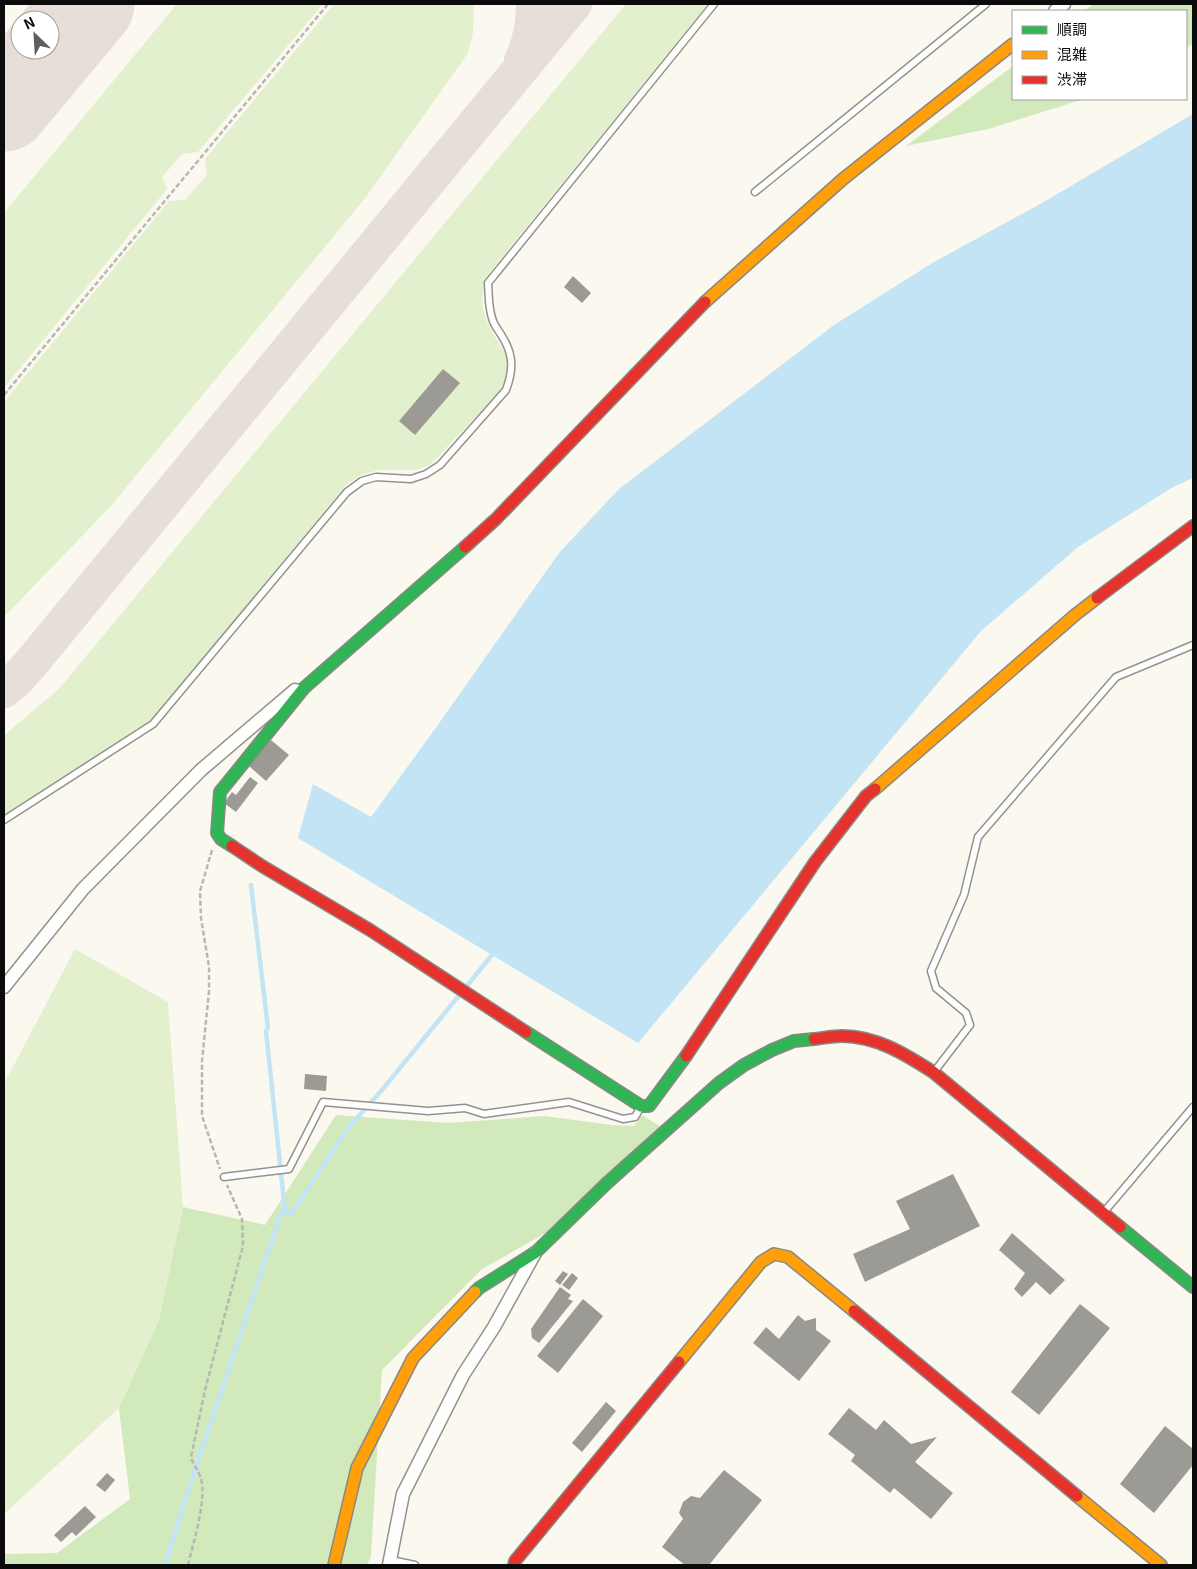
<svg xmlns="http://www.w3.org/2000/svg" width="1197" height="1569" viewBox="0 0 1197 1569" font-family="Georgia,'Noto Sans JP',serif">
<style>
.green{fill:#e2f0cd}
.forest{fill:#d2e9bb}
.water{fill:#c3e4f5}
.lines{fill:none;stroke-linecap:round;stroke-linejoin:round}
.stream{stroke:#c3e4f5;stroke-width:4.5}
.taxiway{stroke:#e8ded9;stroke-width:36}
.runway{stroke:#e8ded9;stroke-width:91}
.building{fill:#9c9a95}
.lane-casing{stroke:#93928e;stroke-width:9}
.street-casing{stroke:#93928e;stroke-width:15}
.fast-casing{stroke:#898884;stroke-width:14}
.slow-casing{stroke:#898884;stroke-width:14}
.jam-casing{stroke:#898884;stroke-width:14}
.path{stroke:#b7b7b5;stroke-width:2.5;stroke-dasharray:5 2.5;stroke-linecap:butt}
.lane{stroke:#fefefd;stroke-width:6}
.street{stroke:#fefefd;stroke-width:12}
.fast{stroke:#30b455;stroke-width:11}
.slow{stroke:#ff9f0a;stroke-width:11}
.jam{stroke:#e5322d;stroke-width:11}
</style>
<rect width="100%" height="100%" fill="#faf8ef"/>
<path class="green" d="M 177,4 L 323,4 L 198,152 L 182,154 L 162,177 L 167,189 L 4,388 L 4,213 Z
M 334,4 L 474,4 L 473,32 L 468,53 L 366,197 L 110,507 L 4,617 L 4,402 L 169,201 L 185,200 L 207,175 L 205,159 Z
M 626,4 L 708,4 L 490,272 C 476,300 483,317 498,342 C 502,348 508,356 508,363 C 509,372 504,382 501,390 L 430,465 L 416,470 L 379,470 L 361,475 L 347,484 L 153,719 L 4,815 L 4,735 L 7,733 L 59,689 Z
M 75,949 L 168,1002 L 183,1207 L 159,1320 L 119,1408 L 4,1514 L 4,1084 Z"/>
<path class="forest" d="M 1094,4 L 1193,4 L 1193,44 L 1186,48 L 1186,11 L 1084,11 Z
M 1013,66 L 1013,99 L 1084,99 L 988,129 L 906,146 Z
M 336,1115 L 448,1123 L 544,1116 L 612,1125 L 634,1126 L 642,1115 L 663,1128 L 544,1234 L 482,1269 L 382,1370 L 371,1556 L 367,1565 L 4,1565 L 4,1554 L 57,1553 L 130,1499 L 119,1408 L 159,1320 L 183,1207 L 265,1225 Z"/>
<path class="water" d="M 1193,114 L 1193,478 L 1173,487 L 1078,547 L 981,631 L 638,1043 L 298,838 L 313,784 L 371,817 L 435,729 L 559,553 L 619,489 L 834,325 L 934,262 L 1042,203 Z"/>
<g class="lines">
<path class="stream" d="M 466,987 L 496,950
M 282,1211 L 292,1213 L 348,1128 L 382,1090 L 461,993
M 165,1565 L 186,1497 L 282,1211 L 285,1211 L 266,1031 L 268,1028 L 251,885"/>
<path class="taxiway" d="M 522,61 C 531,42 534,24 534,4
M 4,690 L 16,680 L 32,662 L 574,4"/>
<path class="runway" d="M 4,106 L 89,4"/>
</g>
<path class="building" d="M 573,276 L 591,293 L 582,303 L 564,287 Z
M 443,369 L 460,383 L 415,435 L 399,421 Z
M 271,740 L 289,755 L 266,781 L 249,766 Z
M 250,777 L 258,783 L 236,812 L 224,803 L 232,792 L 236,795 Z
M 305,1074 L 327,1076 L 326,1091 L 304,1089 Z
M 953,1174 L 980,1226 L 865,1282 L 853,1254 L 910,1229 L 896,1201 Z
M 1012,1233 L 1065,1280 L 1050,1295 L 1036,1282 L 1022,1297 L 1014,1289 L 1025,1273 L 999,1250 Z
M 563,1271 L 568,1274 L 560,1285 L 555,1281 Z
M 572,1273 L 578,1278 L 569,1290 L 562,1285 Z
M 560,1287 L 571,1295 L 568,1299 L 573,1301 L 539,1343 L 532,1338 L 531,1329 Z
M 583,1299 L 603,1316 L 558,1373 L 537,1356 Z
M 1080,1304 L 1110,1328 L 1039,1415 L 1011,1392 Z
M 798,1315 L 805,1321 L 816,1318 L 816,1330 L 831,1341 L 799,1381 L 753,1343 L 766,1327 L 779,1339 Z
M 606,1402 L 616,1411 L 582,1452 L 572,1443 Z
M 849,1408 L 876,1430 L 884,1420 L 911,1444 L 937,1437 L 915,1462 L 953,1493 L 931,1519 L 894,1488 L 890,1493 L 851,1461 L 855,1455 L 828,1434 Z
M 1165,1426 L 1193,1449 L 1193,1465 L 1154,1513 L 1120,1484 Z
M 724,1470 L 762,1500 L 709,1565 L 685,1565 L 662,1547 L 683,1519 L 679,1513 L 683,1502 L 691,1496 L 700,1498 Z
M 107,1473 L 115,1480 L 105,1492 L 96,1485 Z
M 85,1506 L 96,1517 L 76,1536 L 72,1532 L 61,1542 L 54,1535 Z"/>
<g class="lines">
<g class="lane-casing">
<path id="lane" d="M 755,192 L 986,4
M 4,820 L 153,724 L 347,492 L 362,481 L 376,477 L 411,479 L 426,474 L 440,465 L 506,390 C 513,371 514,356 503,338 C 500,332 495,327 493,321 C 488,308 489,296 488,283 L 714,4
M 934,1072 L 970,1025 L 966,1013 L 936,988 L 931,971 L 964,895 L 978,837 L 1116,677 L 1193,645
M 224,1177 L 289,1169 L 323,1102 L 428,1111 L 465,1108 L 484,1114 L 569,1102 L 623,1119 L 635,1117 L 640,1108
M 1104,1212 L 1193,1107
M 391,1560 L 415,1565"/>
</g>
<g class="street-casing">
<path id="street" d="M 1055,11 L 1064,4
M 4,987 L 83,889 L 201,770 L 295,690
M 389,1565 L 403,1494 L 463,1375 L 494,1327 L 535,1253"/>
</g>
<g class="fast-casing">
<path id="fast" d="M 232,846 L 221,839 L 217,833 L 220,792 L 304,688 L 465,547
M 526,1032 L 641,1106 L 649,1106 L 686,1056
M 1120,1227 L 1193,1287
M 475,1292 L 479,1288 L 536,1252 L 607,1183 L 719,1083 L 744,1065 L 772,1050 L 794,1041 L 814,1039"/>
</g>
<g class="slow-casing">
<path id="slow" d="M 705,302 L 843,179 L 1013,44
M 875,789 L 1075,615 L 1097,598
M 679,1362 L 761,1262 L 774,1254 L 788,1257 L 854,1311
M 1077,1496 L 1161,1565
M 334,1565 L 357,1468 L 413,1358 L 475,1292"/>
</g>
<g class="jam-casing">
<path id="jam" d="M 465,547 L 496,519 L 705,302
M 1097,598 L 1193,526
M 232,846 L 262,866 L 370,930 L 526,1032
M 814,1039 C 823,1038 833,1036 842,1036 C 876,1036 905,1054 933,1072 L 1120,1227
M 686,1056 L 815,862 L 866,796 L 875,789
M 854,1311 L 1077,1496
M 514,1565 L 515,1561 L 679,1362"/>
</g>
<path class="path" d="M 4,395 L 328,4
M 212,850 L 200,891 L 201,918 L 209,967 L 209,991 L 202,1061 L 202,1116 L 220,1169
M 188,1565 C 193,1544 207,1499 201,1479 C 199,1471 193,1465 191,1457 L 205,1390 L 243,1246 L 242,1219 L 227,1185"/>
<use href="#lane" class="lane"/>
<use href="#street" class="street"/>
<use href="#fast" class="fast"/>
<use href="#slow" class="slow"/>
<use href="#jam" class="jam"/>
</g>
<rect width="1197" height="1569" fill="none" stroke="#0b0b0b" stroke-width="10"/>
<rect x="1012" y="10" width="175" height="90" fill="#ffffff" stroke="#9d9d9d"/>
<rect x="1022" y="26" width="25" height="8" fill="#30b455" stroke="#9d9d9d"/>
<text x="1057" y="35" font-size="15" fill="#0b0b0b">順調</text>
<rect x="1022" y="51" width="25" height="8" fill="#ff9f0a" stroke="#9d9d9d"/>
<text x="1057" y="60" font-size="15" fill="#0b0b0b">混雑</text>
<rect x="1022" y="76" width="25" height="8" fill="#e5322d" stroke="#9d9d9d"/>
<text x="1057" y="85" font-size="15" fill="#0b0b0b">渋滞</text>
<g transform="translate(35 35) rotate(335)"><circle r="24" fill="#ffffff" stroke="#9d9d9d"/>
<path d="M0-4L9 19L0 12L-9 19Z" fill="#5f5e5b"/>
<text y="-8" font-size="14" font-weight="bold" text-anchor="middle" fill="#0b0b0b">N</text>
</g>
</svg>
